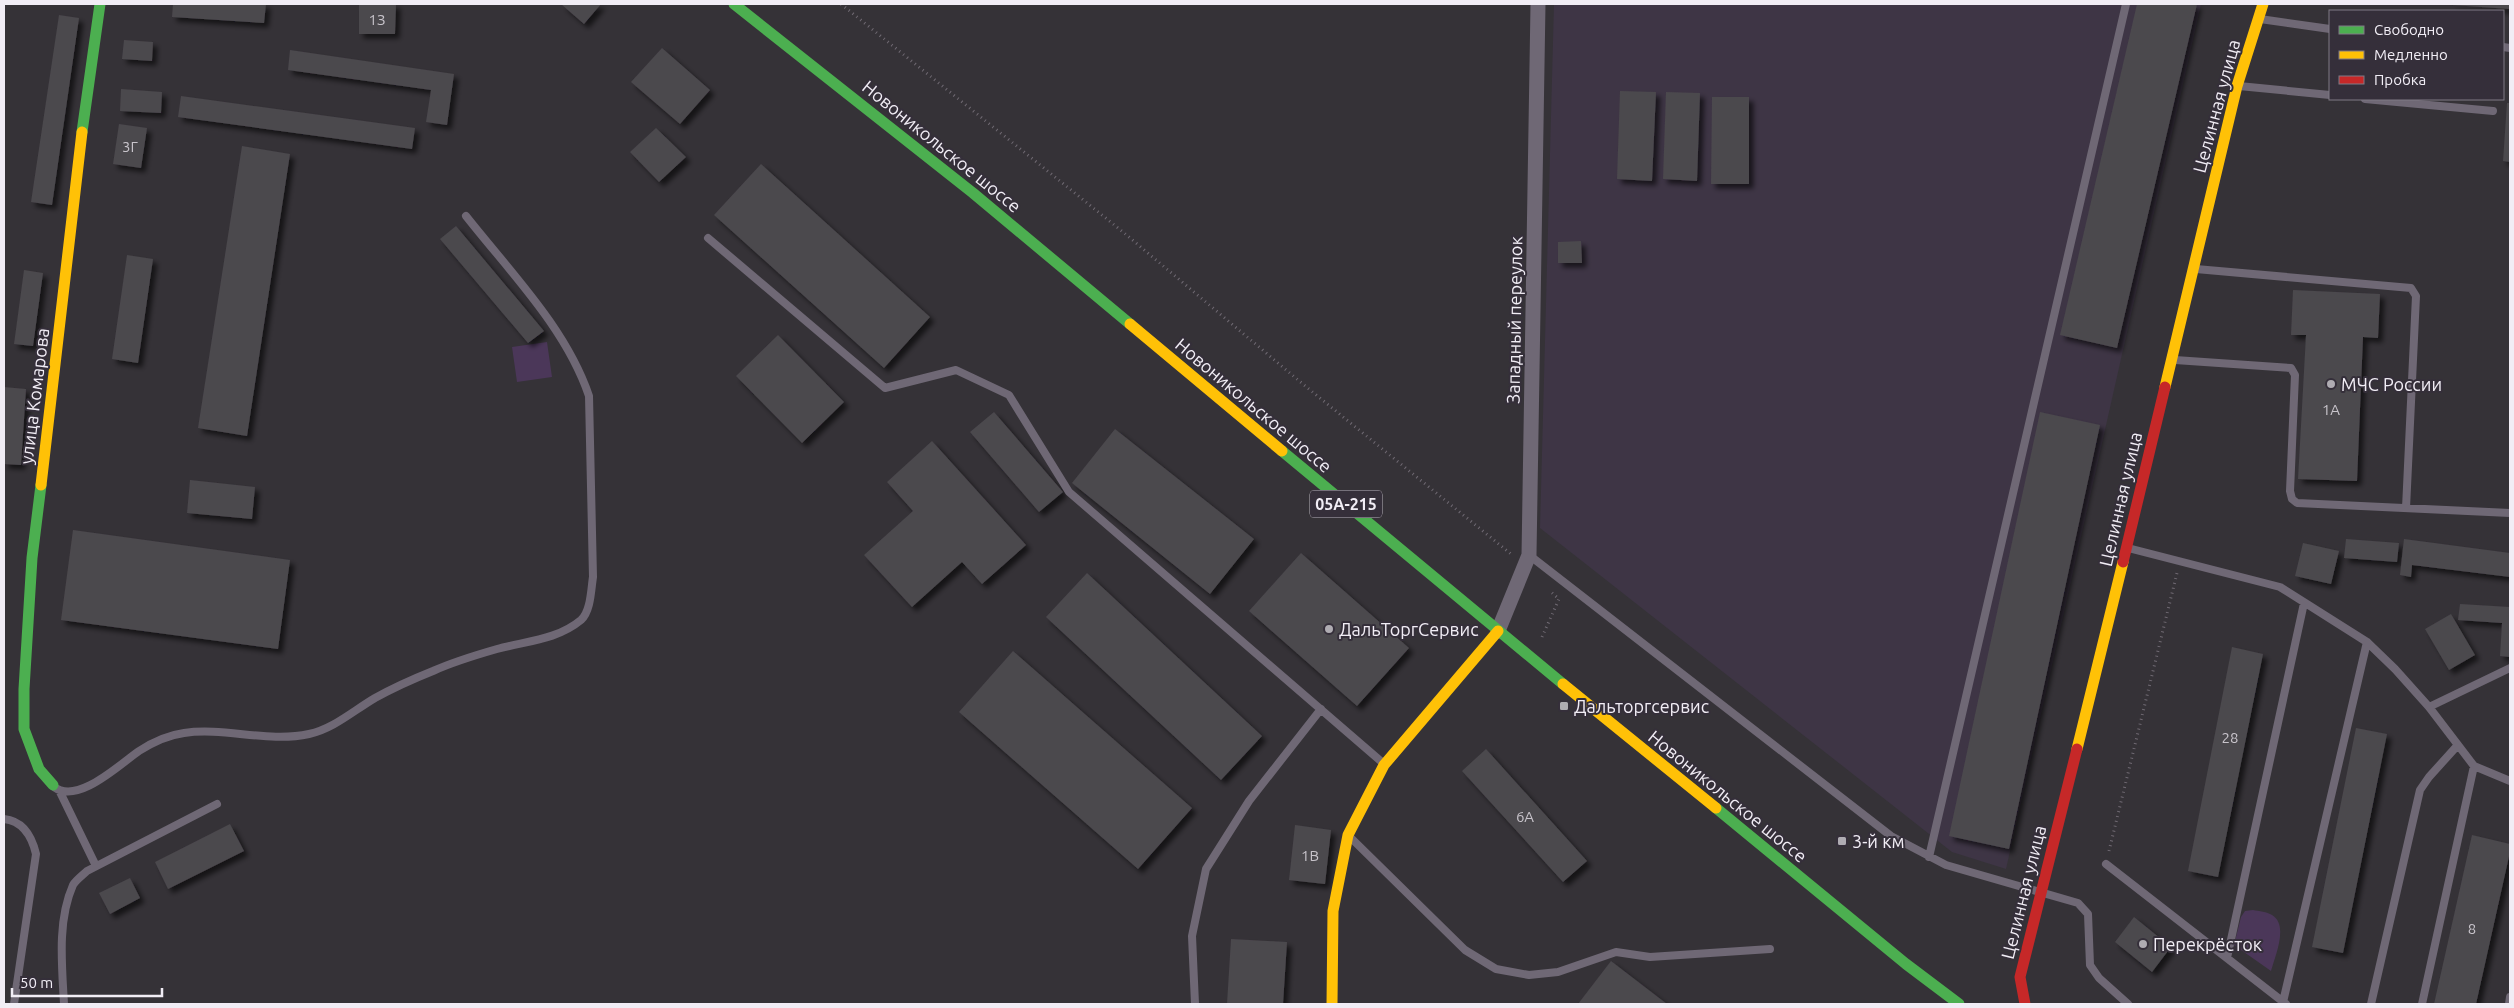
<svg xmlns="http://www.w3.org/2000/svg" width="2514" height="1008" viewBox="0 0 2514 1008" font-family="Ubuntu,sans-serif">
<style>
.built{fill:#3e3545}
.green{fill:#4b3759}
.building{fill:#4b484d;filter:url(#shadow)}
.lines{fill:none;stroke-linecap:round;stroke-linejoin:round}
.path{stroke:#706a73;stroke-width:3;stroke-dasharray:1 4;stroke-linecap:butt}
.lane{stroke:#6f6875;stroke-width:8}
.street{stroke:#6f6875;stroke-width:15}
.fast{stroke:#4caf50;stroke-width:11}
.slow{stroke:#ffc107;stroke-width:11}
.jam{stroke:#c62828;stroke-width:11}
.poi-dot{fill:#afacb2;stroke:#352f3a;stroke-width:2}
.labels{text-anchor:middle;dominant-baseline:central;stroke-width:4;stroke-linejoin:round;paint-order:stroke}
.number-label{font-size:15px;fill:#c8c4cb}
.shield{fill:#352f3a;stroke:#b9b4bd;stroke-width:1}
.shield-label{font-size:16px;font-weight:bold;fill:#f1edf5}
.street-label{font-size:18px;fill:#f1edf5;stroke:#352f3a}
.poi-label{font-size:18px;fill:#f1edf5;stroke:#352f3a;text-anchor:start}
</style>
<defs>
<filter id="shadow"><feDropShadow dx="4.5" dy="4.5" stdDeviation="2.5" flood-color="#0009"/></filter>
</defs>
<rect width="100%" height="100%" fill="#353237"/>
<path class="built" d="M 1554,4 L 2201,4 L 2006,869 L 1952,852 L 1540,528 Z"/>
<path class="green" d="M 547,342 L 552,377 L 517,382 L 512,347 Z
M 2253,910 C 2259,911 2267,912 2272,915 C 2289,925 2275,956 2271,971 L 2234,945 L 2241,917 L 2245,911 Z"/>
<path class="building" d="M 173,4 L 266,4 L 264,23 L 172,17 Z
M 359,4 L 396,4 L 395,34 L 359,34 Z
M 561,4 L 601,4 L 584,24 Z
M 2137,4 L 2197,4 L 2117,348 L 2060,335 Z
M 2452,4 L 2510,4 L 2510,9 L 2452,5 Z
M 59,15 L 79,18 L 52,205 L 31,202 Z
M 124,40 L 153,42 L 152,61 L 122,59 Z
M 662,48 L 710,90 L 680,124 L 631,82 Z
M 290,50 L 454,74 L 447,125 L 426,122 L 431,90 L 288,70 Z
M 121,89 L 162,92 L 161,113 L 120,111 Z
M 1620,91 L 1656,92 L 1652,181 L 1617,179 Z
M 1666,92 L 1700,93 L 1697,181 L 1663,179 Z
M 181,96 L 415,128 L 412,149 L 178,117 Z
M 1712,97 L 1749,97 L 1749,184 L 1711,184 Z
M 2507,103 L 2510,103 L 2510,162 L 2503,161 Z
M 119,124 L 147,128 L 141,168 L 113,164 Z
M 656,128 L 686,157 L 659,182 L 630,152 Z
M 242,146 L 290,154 L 247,436 L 198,428 Z
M 761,164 L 930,317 L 884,368 L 714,215 Z
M 456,226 L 544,331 L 528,343 L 440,239 Z
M 1581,241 L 1582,263 L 1558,263 L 1558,242 Z
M 127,255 L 153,259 L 138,363 L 112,359 Z
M 24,270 L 43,273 L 33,346 L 14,344 Z
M 2293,290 L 2380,294 L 2378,338 L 2363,337 L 2357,481 L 2298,479 L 2306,335 L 2291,335 Z
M 778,335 L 844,402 L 802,443 L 736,376 Z
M 4,387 L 26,389 L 21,465 L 4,464 Z
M 994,412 L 1063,492 L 1039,512 L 970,432 Z
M 2040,412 L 2100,425 L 2009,849 L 1949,836 Z
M 1115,429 L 1254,539 L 1210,594 L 1072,483 Z
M 932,441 L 1026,545 L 982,584 L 962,562 L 912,607 L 864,555 L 913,511 L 887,482 Z
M 190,480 L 255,487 L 252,519 L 187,513 Z
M 73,530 L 290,560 L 278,649 L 61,620 Z
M 2346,539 L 2399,543 L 2397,562 L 2344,558 Z
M 2404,539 L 2510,553 L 2510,577 L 2412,565 L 2411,577 L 2400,575 Z
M 2303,543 L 2339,551 L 2331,584 L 2295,576 Z
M 1301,553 L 1409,648 L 1357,706 L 1249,611 Z
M 1087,573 L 1262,736 L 1221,780 L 1046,617 Z
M 2460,604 L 2510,607 L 2510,657 L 2500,656 L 2502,623 L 2458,620 Z
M 2451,614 L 2475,655 L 2449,670 L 2425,629 Z
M 2232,647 L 2263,654 L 2218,877 L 2188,871 Z
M 1013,651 L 1192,808 L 1138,869 L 959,712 Z
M 2356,728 L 2387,734 L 2343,953 L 2312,947 Z
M 1486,749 L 1587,861 L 1563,882 L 1462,771 Z
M 230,824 L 244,851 L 168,889 L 155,862 Z
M 1295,825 L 1331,830 L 1325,884 L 1289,880 Z
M 2472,835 L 2510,844 L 2510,852 L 2476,1004 L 2434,1004 Z
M 130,878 L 140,898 L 110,914 L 99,893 Z
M 2134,917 L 2171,947 L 2152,972 L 2115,942 Z
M 1231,939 L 1287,942 L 1283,1004 L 1227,1004 Z
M 1611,961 L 1667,1004 L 1578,1004 Z"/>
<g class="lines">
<path class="path" d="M 841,4 L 1123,232 L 1304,385 L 1511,554
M 1542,637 L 1559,599 L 1550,591
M 2109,851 L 2177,573"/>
<path class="lane" d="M 2260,19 L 2330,29
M 2503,47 L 2510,48
M 2239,86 L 2330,95
M 2365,99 L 2493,111
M 708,238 L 885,388 L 956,370 L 1009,395 L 1069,492 L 1383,763
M 2196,269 L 2411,288 L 2416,296 L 2406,508
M 2175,360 L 2291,368 L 2295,375 L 2290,491 L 2292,499 L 2297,503 L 2510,513
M 2128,548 L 2280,587 L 2367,642 L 2395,669 L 2429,707 L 2474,766 L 2510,781
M 1529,555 L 1891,836 L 1946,865 L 2078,903 L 2088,914 L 2090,965 L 2099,978 L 2128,1004
M 2429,707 L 2510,668
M 54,787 C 78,805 120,764 139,751 C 153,742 169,735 184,733 C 225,727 268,743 309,734 C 333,729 353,711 375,698 C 393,688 413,679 433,671 C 453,662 476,655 497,649 C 526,641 557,640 581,620 C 591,611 591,589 593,577 L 589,396 C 566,328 510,272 466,216
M 59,790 L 96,866
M 4,819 C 23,821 32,837 36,854 L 14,1004
M 1351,838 L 1465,950 L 1496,969 L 1529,975 L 1558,972 L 1616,952 L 1650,957 L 1770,949
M 1929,857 L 2126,4
M 2106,864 L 2286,1004
M 2227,958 L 2304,603
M 2283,1002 L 2367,642
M 64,1004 C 62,966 57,921 73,885 C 76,880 83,875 87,871 L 217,804
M 1195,1004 L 1192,936 L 1206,869 L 1249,801 L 1321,709
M 2371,1004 L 2420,790 L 2429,777 L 2457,746
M 2422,1004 L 2474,766
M 2509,1004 L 2510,997"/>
<path class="street" d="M 1498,631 L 1529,555 L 1538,4"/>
<path class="fast" d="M 734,4 L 973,193 L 1130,324
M 82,132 L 100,4
M 1282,451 L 1563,684
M 41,485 L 32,558 L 24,689 L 24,729 L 39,769 L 53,785
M 1716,808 L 1906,964 L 1959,1004"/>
<path class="slow" d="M 1130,324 L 1282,451
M 2165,387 L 2237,86 L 2263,4
M 41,485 L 82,132
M 1563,684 L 1716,808
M 2077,749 L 2123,562
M 1332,1004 L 1333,911 L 1348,835 L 1384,765 L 1498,631"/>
<path class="jam" d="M 2123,562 L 2165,387
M 2025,1004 L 2020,977 L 2077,749"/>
</g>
<g class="poi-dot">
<circle cx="2331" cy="384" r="5"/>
<circle cx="1329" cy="629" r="5"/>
<rect x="1559" y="701" width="10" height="10" rx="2.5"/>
<rect x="1837" y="836" width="10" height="10" rx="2.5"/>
<circle cx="2143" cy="944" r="5"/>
</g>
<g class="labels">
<g class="number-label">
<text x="377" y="19">1З</text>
<text x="130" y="146">3Г</text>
<text x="2331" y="409">1А</text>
<text x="2230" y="737">28</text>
<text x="1525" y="816">6А</text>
<text x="1310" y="855">1В</text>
<text x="2472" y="928">8</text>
</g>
<rect class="shield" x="1310" y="490.5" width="72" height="27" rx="4"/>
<g class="shield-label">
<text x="1346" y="504">05А-215</text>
</g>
<g class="street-label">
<text transform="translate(2216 106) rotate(-75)">Целинная улица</text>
<text transform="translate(942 146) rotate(39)">Новоникольское шоссе</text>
<text transform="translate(1514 320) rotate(-89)">Западный переулок</text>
<text transform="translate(34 396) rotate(-83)">улица Комарова</text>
<text transform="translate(1254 405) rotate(40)">Новоникольское шоссе</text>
<text transform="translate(2120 499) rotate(-77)">Целинная улица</text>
<text transform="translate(1728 796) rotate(39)">Новоникольское шоссе</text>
<text transform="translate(2023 892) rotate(-76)">Целинная улица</text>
</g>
<g class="poi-label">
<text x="2341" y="384">МЧС России</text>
<text x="1339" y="629">ДальТоргСервис</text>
<text x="1574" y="706">Дальторгсервис</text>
<text x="1852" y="841">3-й км</text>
<text x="2153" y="944">Перекрёсток</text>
</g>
</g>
<rect width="2514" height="1008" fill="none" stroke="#f1edf5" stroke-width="10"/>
<rect x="2329" y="10" width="175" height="90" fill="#352f3a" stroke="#807b85"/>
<rect x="2339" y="26" width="25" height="8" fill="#4caf50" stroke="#807b85"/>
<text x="2374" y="35" font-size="15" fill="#f1edf5">Свободно</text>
<rect x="2339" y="51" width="25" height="8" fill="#ffc107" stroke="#807b85"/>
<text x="2374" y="60" font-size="15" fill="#f1edf5">Медленно</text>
<rect x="2339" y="76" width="25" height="8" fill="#c62828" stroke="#807b85"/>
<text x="2374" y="85" font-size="15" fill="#f1edf5">Пробка</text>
<path d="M12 988v8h150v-8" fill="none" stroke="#f1edf5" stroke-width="2.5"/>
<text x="20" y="988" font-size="15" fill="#f1edf5" stroke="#352f3a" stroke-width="4" paint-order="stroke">50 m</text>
</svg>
